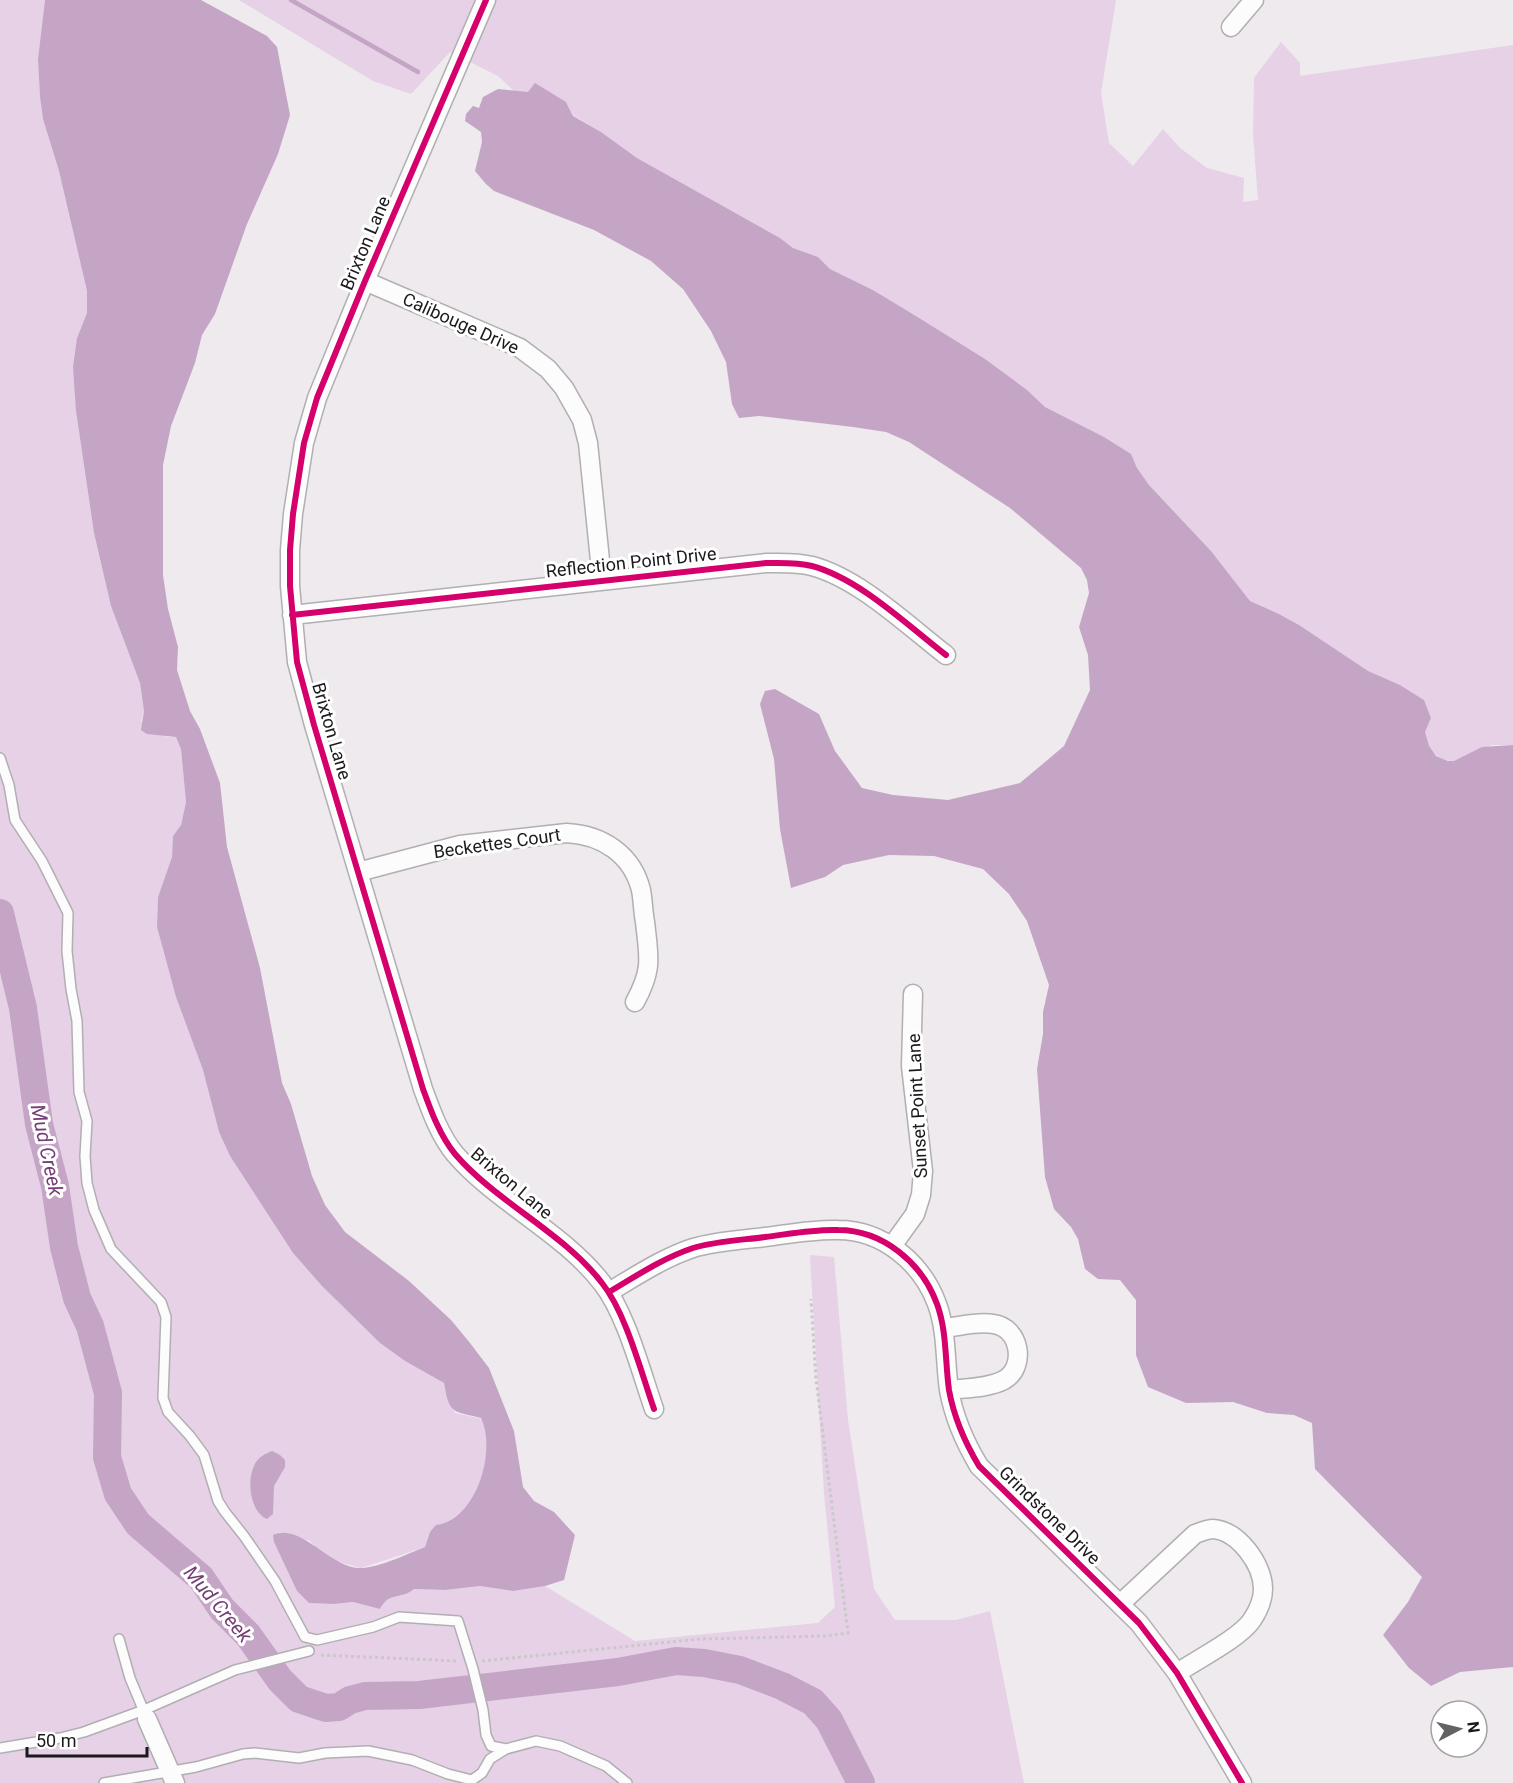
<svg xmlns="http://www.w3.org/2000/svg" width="1513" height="1783" viewBox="0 0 1513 1783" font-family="Roboto,sans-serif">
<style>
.green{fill:#e6d1e6}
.water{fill:#c5a5c5}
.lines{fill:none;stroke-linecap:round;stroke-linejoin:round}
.stream{stroke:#c5a5c5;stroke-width:4.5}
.river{stroke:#c5a5c5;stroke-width:28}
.service-casing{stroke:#b1afb1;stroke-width:12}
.minor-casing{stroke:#b1afb1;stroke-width:21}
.path{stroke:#cac9ca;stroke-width:3;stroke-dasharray:3 3;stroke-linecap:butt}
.service{stroke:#fcfcfc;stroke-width:9}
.minor{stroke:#fcfcfc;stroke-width:18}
.cycleway-casing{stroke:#fff;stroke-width:10}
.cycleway{stroke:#d6006c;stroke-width:6}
.labels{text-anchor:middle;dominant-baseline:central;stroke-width:6;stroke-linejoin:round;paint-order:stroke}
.street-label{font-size:18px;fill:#1b191b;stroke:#fff}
.water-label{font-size:20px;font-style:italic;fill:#753d76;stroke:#fff}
</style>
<rect width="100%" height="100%" fill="#eeeaee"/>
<path class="green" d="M 0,0 L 45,0 L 38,59 L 40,97 L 43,119 L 59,171 L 87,291 L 87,313 L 77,338 L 76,411 L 94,533 L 111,606 L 140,683 L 144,711 L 141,721 L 167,737 L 176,737 L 181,749 L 186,802 L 181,825 L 173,836 L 172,857 L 158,897 L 157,927 L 176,997 L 203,1070 L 219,1132 L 230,1156 L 293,1253 L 322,1286 L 380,1343 L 405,1361 L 444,1383 L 445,1392 L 455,1413 L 482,1419 C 493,1445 484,1481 468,1504 C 459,1516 442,1525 430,1532 L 425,1547 L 361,1568 L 343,1563 L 324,1555 L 310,1541 L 279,1532 C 286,1560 288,1582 309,1603 L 334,1604 L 353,1602 L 380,1609 L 384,1602 L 391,1596 L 401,1596 L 414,1589 L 445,1590 L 480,1586 L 513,1591 L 545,1586 L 635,1641 L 818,1623 L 835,1607 L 824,1493 L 810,1255 L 834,1257 L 848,1420 L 874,1589 L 895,1620 L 956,1620 L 990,1611 L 1024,1783 L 0,1783 Z
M 239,0 L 1116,0 L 1101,93 L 1109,143 L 1133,166 L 1163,129 L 1180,148 L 1207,168 L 1244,178 L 1243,202 L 1258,200 L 1253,134 L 1254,78 L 1281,42 L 1300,63 L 1300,76 L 1513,45 L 1513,745 L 1492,745 L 1454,761 C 1440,761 1423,749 1425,732 C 1426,728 1430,722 1431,718 L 1424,700 L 1400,685 L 1367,671 L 1299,625 L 1279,614 L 1250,601 L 1211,551 L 1149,485 L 1137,468 L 1130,454 L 1104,437 L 1045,407 L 1027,390 L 911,313 L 873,290 L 830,269 L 818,257 L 793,248 L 780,238 L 637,158 L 601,132 L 573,115 L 566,102 L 528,92 L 514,91 L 498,76 L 450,52 L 411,94 L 373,81 Z"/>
<path class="water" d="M 45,0 L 201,0 L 267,36 L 277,47 L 290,115 L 278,154 L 247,224 L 215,314 L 202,335 L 195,363 L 171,426 L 163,465 L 163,575 L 168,609 L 178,647 L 177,670 L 190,711 L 200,729 L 220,783 L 227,847 L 260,968 L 282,1083 L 291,1104 L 312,1176 L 325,1205 L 345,1232 L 409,1281 L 451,1320 L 470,1343 L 489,1368 L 514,1431 L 523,1487 L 534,1501 L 554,1512 L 575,1535 L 564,1580 L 545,1586 L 513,1591 L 480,1586 L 445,1590 L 414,1589 C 401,1600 389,1591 380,1609 L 353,1602 L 334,1604 L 309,1603 L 297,1591 L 274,1542 L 273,1535 C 302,1522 331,1570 362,1568 C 381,1567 407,1554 425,1547 L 430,1532 L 436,1525 C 476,1520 497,1451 481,1418 C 454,1411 449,1415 444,1383 L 405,1361 L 380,1343 L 322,1286 L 293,1253 L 230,1156 L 219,1132 L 203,1070 L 176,997 L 157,927 L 158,897 L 172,857 L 173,836 L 181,825 L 186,802 L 181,749 L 176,737 L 147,734 L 141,730 L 144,711 L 140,683 L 111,606 L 94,533 L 76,411 L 73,367 L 77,338 L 87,313 L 87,291 L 59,171 L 43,119 L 40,97 L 38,59 Z
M 535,83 L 566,102 L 573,116 L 601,132 L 637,158 L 780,238 L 793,248 L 818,257 L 830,269 L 873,290 L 911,313 L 985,359 L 1027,390 L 1045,407 L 1104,437 L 1131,454 L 1137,468 L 1149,485 L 1211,551 L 1250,601 L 1279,614 L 1299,625 L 1368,671 L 1400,685 L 1424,700 L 1431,718 L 1425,732 L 1429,746 L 1436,756 L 1448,761 L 1454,761 L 1482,747 L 1513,745 L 1513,1667 L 1460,1672 L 1431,1686 L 1409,1668 L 1383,1635 L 1408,1602 L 1422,1577 L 1315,1469 L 1312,1423 L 1294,1415 L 1267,1413 L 1233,1402 L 1186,1403 L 1148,1387 L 1136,1355 L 1136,1300 L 1120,1280 L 1098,1279 L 1085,1269 L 1078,1239 L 1071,1227 L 1054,1209 L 1045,1177 L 1037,1069 L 1043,1034 L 1043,1012 L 1049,985 L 1027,921 L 1009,894 L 983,869 L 934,856 L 889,855 L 843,865 L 825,877 L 791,888 L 780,829 L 774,759 L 760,704 L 765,691 L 775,689 L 819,714 L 835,751 L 862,788 L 893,795 L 948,800 L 1020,783 L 1064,746 L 1090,690 L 1088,655 L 1079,627 L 1089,593 L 1087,580 L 1081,568 L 1010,508 L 909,442 L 886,432 L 853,427 L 759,416 L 739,418 L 732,404 L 726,362 L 711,331 L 683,289 L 651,261 L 594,230 L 494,191 L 486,184 L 475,171 L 482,142 L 481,132 L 465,121 L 466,114 L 473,106 L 479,108 L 483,97 L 498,89 L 528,92 Z
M 272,1451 L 280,1455 L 285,1460 L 285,1467 L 274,1486 L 273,1514 L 267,1519 C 249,1511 246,1478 256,1462 C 260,1456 265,1454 272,1451 Z"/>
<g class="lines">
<path class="stream" d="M 291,0 L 418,72"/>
<path class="river" d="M 0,913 L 23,1008 L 39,1124 L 55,1186 L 64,1247 L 77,1298 L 90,1326 L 108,1393 L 107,1457 L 118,1494 L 138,1524 L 201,1578 L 222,1609 L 248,1635 L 280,1680 L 299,1699 L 326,1708 L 339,1707 L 350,1700 L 365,1696 L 419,1695 L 618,1672 L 676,1661 L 704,1663 L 740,1670 L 782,1686 L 813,1702 L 829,1720 L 861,1783"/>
<g class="service-casing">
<path id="service" d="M 0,758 L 9,785 L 15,820 L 42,861 L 68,913 L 67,951 L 71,989 L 77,1021 L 79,1092 L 87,1121 L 85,1156 L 87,1183 L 94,1210 L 111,1249 L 161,1302 L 166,1317 L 163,1398 L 168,1412 L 190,1436 L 204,1455 L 218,1501 L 225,1512 L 244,1536 L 275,1581 L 305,1637 L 317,1640 L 373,1627 L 399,1617 L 458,1621 L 473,1669 L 483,1710 L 486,1735 L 491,1746 L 506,1749
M 119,1639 L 130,1678 L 145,1714
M 0,1748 L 60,1738 L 84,1732 L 144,1710 L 235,1670 L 309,1651
M 104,1783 L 196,1767 L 243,1754 L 255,1753 L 299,1758 L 325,1753 L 368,1751 L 412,1760 L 448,1774 L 472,1780 L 482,1773 L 490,1759 L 506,1749 L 536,1741 L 560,1746 L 606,1766 L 627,1783"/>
</g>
<g class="minor-casing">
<path id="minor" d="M 486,0 L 365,281 L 317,398 L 304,443 L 293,514 L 290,550 L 290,586 L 297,662 L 314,725 L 423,1089 C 431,1111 440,1136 455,1154 C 496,1202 564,1233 602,1283 C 626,1313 641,1372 654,1409
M 1231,27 L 1254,0
M 365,281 L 520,348 L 548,369 L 564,388 L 582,420 L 588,443 L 602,580
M 292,615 L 766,563 C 781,563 797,562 812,566 C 860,579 907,625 946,655
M 358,872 L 460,845 L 567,833 C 602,835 632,854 641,890 C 643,900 643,912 645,922 C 649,958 653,969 635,1002
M 892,1246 L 915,1214 L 921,1195 L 923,1171 L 911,1066 L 913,994
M 609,1292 C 636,1276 663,1258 693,1248 C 716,1241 742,1240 765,1237 C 789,1234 814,1229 838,1230 C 883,1230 922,1263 937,1304 C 947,1331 945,1362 949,1390 C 954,1418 964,1441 979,1466 L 1139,1623 L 1177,1673 L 1242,1783
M 943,1328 C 958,1327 977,1321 993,1324 C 1020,1327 1027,1367 1004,1380 C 989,1388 966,1388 949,1390
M 1120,1604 L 1195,1534 C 1201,1532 1207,1529 1213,1529 C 1239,1531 1263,1565 1263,1589 C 1263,1600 1258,1611 1252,1620 C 1240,1638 1196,1660 1177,1673
M 147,1719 L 175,1783"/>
</g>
<path class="path" d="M 321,1655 L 458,1661
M 482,1661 L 700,1639 L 825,1636 L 848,1633 L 816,1379 L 811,1299"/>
<use href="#service" class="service"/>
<use href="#minor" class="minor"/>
<g class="cycleway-casing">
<path id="cycleway" d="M 486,0 L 365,281 L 317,398 L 304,443 L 293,514 L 290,550 L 290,586 L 297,662 L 314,725 L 423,1089 C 431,1111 440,1136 455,1154 C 496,1202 564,1233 602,1283 C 626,1313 641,1372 654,1409
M 292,615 L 766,563 C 781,563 797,562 812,566 C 860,579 907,625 946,655
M 609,1292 C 636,1276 663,1258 693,1248 C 716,1241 742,1240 765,1237 C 789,1234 814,1229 838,1230 C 883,1230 922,1263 937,1304 C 947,1331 945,1362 949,1390 C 954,1418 964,1441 979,1466 L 1139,1623 L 1177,1673 L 1242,1783"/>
</g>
<use href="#cycleway" class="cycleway"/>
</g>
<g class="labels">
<g class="street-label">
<text transform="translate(365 243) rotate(-67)">Brixton Lane</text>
<text transform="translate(461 323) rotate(24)">Calibouge Drive</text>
<text transform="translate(631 562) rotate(-6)">Reflection Point Drive</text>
<text transform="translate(332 731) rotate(74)">Brixton Lane</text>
<text transform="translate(497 843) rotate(-8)">Beckettes Court</text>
<text transform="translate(917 1106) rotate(-93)">Sunset Point Lane</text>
<text transform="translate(512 1183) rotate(40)">Brixton Lane</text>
<text transform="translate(1050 1515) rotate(44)">Grindstone Drive</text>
</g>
<g class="water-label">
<text transform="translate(47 1150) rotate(78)">Mud Creek</text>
<text transform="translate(218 1604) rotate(50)">Mud Creek</text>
</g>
</g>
<g transform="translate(1459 1729) rotate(83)"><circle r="28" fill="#ffffff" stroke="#a4a3a4" stroke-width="1.5"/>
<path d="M0-4.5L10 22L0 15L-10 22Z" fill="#656265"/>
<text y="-9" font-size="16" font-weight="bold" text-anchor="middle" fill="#1b191b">N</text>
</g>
<path d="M27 1747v9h120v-9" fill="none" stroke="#1b191b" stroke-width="3"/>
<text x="36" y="1747" font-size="18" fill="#1b191b" stroke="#ffffff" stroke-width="4.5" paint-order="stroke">50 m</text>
</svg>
